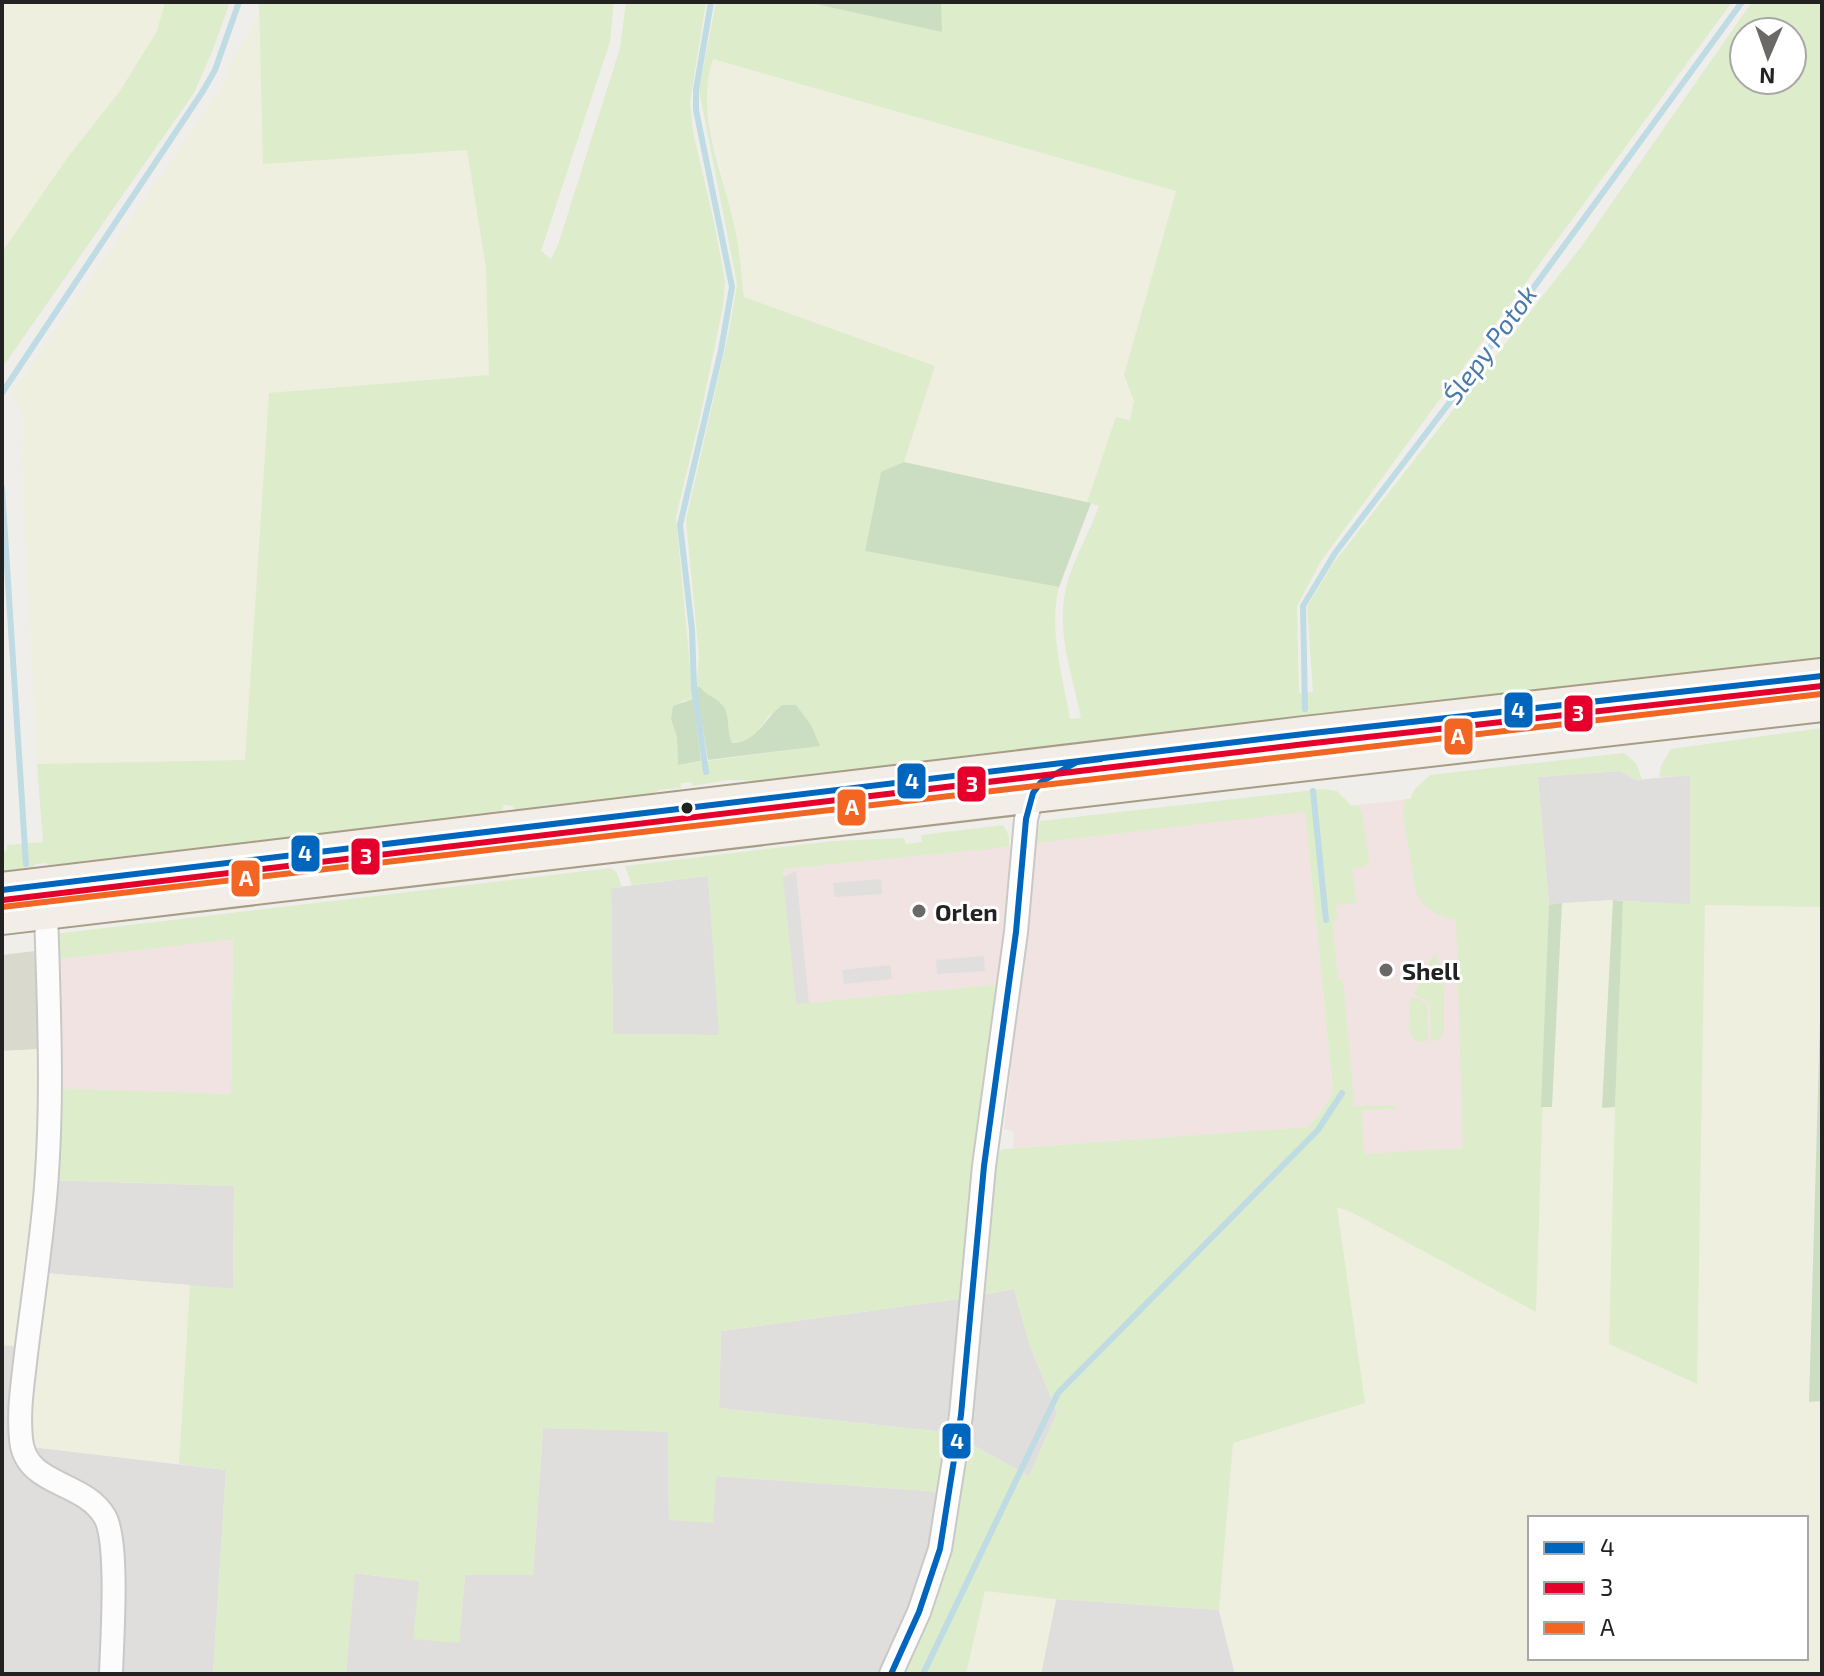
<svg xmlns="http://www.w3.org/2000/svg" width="1824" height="1676" viewBox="0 0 1824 1676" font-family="'Exo 2',sans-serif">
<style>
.residential{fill:#dfdedc}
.commercial{fill:#f1e3e1}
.construction{fill:#d9d9cd}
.farmland{fill:#efefdf;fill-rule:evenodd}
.grass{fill:#ddeccb;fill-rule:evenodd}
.forest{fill:#cbdec1}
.parking{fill:#e0dfde}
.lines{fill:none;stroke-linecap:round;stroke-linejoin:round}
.stream{stroke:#bfdbe3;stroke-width:6}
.minor-casing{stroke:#c9c8c7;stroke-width:26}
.primary-casing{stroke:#a79c86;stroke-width:38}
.minor{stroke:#fdfcfc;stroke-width:22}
.primary{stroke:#f3ede7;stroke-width:34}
.bus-1-casing{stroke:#fff;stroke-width:12}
.bus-2-casing{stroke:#fff;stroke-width:12}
.bus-3-casing{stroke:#fff;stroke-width:12}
.bus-1{stroke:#0065bd;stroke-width:6}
.bus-2{stroke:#e4002b;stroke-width:6}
.bus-3{stroke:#f26522;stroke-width:6}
.bus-dot{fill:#222;stroke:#fff;stroke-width:3}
.poi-dot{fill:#6a6968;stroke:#fff;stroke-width:3}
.labels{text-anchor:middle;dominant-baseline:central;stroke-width:6;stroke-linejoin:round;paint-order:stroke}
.poi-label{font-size:24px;font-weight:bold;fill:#222;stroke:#fff;text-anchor:start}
.water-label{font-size:26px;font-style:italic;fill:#4a7aab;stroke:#fff}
.line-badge{stroke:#fff;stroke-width:3}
.badge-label{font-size:22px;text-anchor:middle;font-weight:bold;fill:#fff}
</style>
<rect width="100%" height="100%" fill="#f0eeeb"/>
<path class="residential" d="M 1620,771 L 1636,780 L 1690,775 L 1690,905 L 1613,900 L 1549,905 L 1538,777 Z
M 708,876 L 720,1035 L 613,1034 L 611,888 Z
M 46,1180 L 234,1186 L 233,1289 L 44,1273 Z
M 1014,1289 L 1030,1346 L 1057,1413 L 1029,1476 L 969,1443 L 964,1387 L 982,1295 Z
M 966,1298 L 953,1433 L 719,1408 L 721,1331 Z
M 2,1345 L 16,1346 L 26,1356 L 32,1447 L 226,1470 L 213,1674 L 2,1674 Z
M 543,1428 L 668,1431 L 669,1520 L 715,1476 L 943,1492 L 943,1526 L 891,1674 L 346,1674 L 354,1573 L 419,1581 L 459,1643 L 465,1575 L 533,1575 Z
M 1056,1599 L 1219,1610 L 1235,1674 L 1041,1674 Z"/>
<path class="commercial" d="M 1410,799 L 1461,910 L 1468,1147 L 1353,1160 L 1321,809 Z
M 1305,811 L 1333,1091 L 1323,1110 L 1308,1127 L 1013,1148 L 1014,1132 L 1004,1129 L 1011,1070 L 1006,1070 L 1035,843 Z
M 1018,846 L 1002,984 L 796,1004 L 783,869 Z
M 233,938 L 231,1094 L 58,1088 L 63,1062 L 59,959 Z"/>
<path class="construction" d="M 35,951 L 42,1049 L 2,1051 L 2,955 Z"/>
<path class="farmland" d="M 2,2 L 165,2 L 157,31 L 120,91 L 68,157 L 2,252 Z
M 259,2 L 467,150 L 486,268 L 489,375 L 269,394 L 246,760 L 37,764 L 22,465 L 23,421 L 20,409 L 12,394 L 222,87 L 231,63 L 259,15 Z
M 713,59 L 1176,190 L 1124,375 L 1134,401 L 1130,420 L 1116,418 L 1087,502 L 904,462 L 935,366 L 744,297 L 735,230 L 706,103 L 707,77 Z
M 1613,900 L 1602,1108 L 1615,1107 L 1609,1344 L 1696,1384 L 1705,905 L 1822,907 L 1809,1402 L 1822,1401 L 1822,1674 L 1235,1674 L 1219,1610 L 1233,1443 L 1365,1403 L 1336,1207 L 1353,1213 L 1536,1311 L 1541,1107 L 1552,1107 L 1562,903 ZM 1530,1518 L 1806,1518 L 1806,1658 L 1530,1658 Z
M 42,1049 L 39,1183 L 16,1346 L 2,1345 L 2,1051 Z
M 44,1273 L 190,1285 L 179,1464 L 32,1447 L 28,1430 Z
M 985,1591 L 1056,1599 L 1041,1674 L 966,1674 Z"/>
<path class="grass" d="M 165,2 L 230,2 L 212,52 L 194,93 L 2,368 L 2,252 L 68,157 L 120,91 L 157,31 Z
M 259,2 L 614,2 L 610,42 L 541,251 L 551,259 L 558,245 L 620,48 L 626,2 L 706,2 L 690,102 L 693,132 L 714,222 L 725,281 L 723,306 L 701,413 L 676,517 L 693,699 L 682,701 L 671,718 L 677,737 L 678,765 L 819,746 L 770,714 C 760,729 751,743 732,743 L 727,731 L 727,712 L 705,695 L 700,687 L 696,687 L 699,656 L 686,520 L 729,331 L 737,284 L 699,90 L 716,2 L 807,2 L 941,31 L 941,2 L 1732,2 L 1321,561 L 1297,606 L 1299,693 L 1313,692 L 1307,607 L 1332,565 L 1581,247 L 1752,2 L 1822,2 L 1822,658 L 1084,744 L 1074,741 L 1072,745 L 765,781 L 728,780 L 693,786 L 691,782 L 681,783 L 681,788 L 659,790 L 649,795 L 516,810 L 512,806 L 504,805 L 501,812 L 49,865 L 45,863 L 35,864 L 33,867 L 2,871 L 2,852 L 7,851 L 7,845 L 43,842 L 37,764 L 245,760 L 269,393 L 489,375 L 486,268 L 467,150 L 263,164 ZM 1744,32 L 1792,32 L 1792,80 L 1744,80 ZM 713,59 L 1176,191 L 1124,375 L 1134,401 L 1130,420 L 1116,417 L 1087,502 L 1099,506 C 1088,537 1068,567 1064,600 C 1058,636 1074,682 1081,718 L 1070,719 C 1063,677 1048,629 1059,587 L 865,551 L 881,473 L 904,462 L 935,366 L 744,297 C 741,275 740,251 735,229 C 724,174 694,115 713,59 Z
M 1822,728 L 1822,907 L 1705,905 L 1697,1384 L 1609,1344 L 1615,1107 L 1623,901 L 1690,904 L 1690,776 L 1659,777 L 1661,766 L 1671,749 Z
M 1624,753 L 1636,763 L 1642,779 L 1636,780 L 1620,771 L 1538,777 L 1549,905 L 1536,1312 L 1353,1213 L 1337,1207 L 1365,1403 L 1233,1443 L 1219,1610 L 1056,1599 L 985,1591 L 966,1674 L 900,1674 L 944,1561 L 969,1443 L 1029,1476 L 1057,1413 L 1030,1346 L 1014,1289 L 982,1295 L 996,1153 L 1003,1149 L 1308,1127 L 1323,1110 L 1333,1091 L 1305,812 L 1035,843 L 1040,821 L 1323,789 L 1337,791 L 1352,806 L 1359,805 L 1362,813 L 1369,862 L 1365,867 L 1352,869 L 1357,903 L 1336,905 L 1337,920 L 1332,921 L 1338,980 L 1343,979 L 1354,1106 L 1395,1105 L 1395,1109 L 1362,1110 L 1364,1154 L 1463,1148 L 1456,920 C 1438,916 1425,910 1416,893 L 1403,816 L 1405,799 L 1410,799 L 1415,789 L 1430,775 Z
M 1003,825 L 1009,836 L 1009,847 L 783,869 L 796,1004 L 1002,984 L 966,1298 L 721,1331 L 719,1408 L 953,1433 L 943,1492 L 716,1476 L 713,1523 L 669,1520 L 668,1432 L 543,1428 L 533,1575 L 465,1575 L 459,1643 L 413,1639 L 419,1581 L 355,1573 L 346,1674 L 213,1674 L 226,1470 L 179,1464 L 190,1285 L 233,1289 L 234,1186 L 54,1180 L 58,1088 L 231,1094 L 233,939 L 60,959 L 60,977 L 55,977 L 54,934 L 611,868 L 617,873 L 622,887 L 611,889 L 613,1034 L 719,1035 L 708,876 L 632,885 L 625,866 L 833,841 L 904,838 L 906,844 L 922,842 L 921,835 Z
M 1434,953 C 1448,972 1443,1009 1444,1032 L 1441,1038 L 1431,1041 L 1430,1003 L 1414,993 Z
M 1412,996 L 1427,1004 L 1428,1041 L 1416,1041 L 1410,1035 L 1409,1005 Z"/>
<path class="forest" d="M 807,2 L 941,2 L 942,32 Z
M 904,462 L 1091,503 L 1059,587 L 865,551 L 881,472 Z
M 696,687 L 700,687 C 707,697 718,697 725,709 C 730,718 726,730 732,743 C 756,743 765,718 782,705 L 796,705 L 811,725 L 820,746 L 708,760 Z
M 693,699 L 701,761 L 678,765 L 677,737 L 671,719 L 673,706 Z
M 1613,900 L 1623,901 L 1615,1107 L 1602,1108 Z
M 1562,903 L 1552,1107 L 1541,1107 L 1549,905 Z
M 1822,949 L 1822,1401 L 1809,1402 Z"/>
<path class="parking" d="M 796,871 L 809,1003 L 796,1004 L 783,877 Z
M 881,879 L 882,894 L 835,897 L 833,883 Z
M 984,956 L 985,971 L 937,974 L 936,960 Z
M 890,965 L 892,979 L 844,984 L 842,970 Z"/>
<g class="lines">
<path class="stream" d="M 2,393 L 203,91 L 215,70 L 239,2
M 2,488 L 26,864
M 1305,709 L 1303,606 L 1335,553 L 1453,398 L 1742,2
M 706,772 L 694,688 L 692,630 L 680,525 L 721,350 L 732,287 L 696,110 L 696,90 L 711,2
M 1313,791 L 1326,920
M 923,1674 L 1058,1393 L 1318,1130 L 1342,1093"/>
<g class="minor-casing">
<path id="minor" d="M 46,912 C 49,1011 54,1110 44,1209 C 39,1258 32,1306 26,1354 C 23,1382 18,1410 21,1439 C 25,1487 84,1480 105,1517 C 119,1543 112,1640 111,1674
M 891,1674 L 919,1612 L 940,1549 L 961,1415 L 984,1166 L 1016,932 L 1026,819 L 1033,793 L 1039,785"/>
</g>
<g class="primary-casing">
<path id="primary" d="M 2,890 L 1304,734 L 1822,676
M 2,917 C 609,846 1215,772 1822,704"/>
</g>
<use href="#minor" class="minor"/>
<use href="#primary" class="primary"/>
<g class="bus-1-casing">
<path id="bus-1" d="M 2,890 L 1304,734 L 1822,676
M 891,1674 L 919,1612 L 940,1549 L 961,1415 L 984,1166 L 1016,932 L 1026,819 L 1033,793 L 1041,782 L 1077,762 L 1101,759"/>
</g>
<g class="bus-2-casing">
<path id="bus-2" d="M 3,900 L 1305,744 L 1822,686"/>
</g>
<g class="bus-3-casing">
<path id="bus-3" d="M 2,907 L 1821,694"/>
</g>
<use href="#bus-1" class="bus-1"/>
<use href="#bus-2" class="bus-2"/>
<use href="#bus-3" class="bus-3"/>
</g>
<circle class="bus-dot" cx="687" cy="808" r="7"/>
<g class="poi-dot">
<circle cx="919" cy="911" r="8"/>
<circle cx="1386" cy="970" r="8"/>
</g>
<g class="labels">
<g class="poi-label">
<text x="935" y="911">Orlen</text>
<text x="1402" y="970">Shell</text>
</g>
<g class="water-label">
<text transform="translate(1489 344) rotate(-54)">Ślepy Potok</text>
</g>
</g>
<g class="line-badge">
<rect x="1503" y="691" width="31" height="38" rx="8" fill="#0065bd"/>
<rect x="1563" y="694" width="31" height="39" rx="8" fill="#e4002b"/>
<rect x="1443" y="717" width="31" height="39" rx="8" fill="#f26522"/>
<rect x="896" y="762" width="31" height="38" rx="8" fill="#0065bd"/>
<rect x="956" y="765" width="31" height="38" rx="8" fill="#e4002b"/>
<rect x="836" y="788" width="31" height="39" rx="8" fill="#f26522"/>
<rect x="290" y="834" width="31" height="39" rx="8" fill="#0065bd"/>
<rect x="350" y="837" width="31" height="39" rx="8" fill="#e4002b"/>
<rect x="230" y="859" width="31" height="39" rx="8" fill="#f26522"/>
<rect x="941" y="1422" width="31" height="38" rx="8" fill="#0065bd"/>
</g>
<g class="badge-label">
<text x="1518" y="718">4</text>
<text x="1578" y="721">3</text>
<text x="1458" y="744">A</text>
<text x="912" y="789">4</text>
<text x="972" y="792">3</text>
<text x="852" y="815">A</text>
<text x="305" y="861">4</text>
<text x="366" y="864">3</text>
<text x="246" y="886">A</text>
<text x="957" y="1449">4</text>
</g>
<rect width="1824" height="1676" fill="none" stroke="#222222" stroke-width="8"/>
<rect x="1528" y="1516" width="280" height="144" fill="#ffffff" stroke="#a7a7a7" stroke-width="2"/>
<rect x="1544" y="1542" width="40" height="12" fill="#0065bd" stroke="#a7a7a7" stroke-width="2"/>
<text x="1600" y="1556" font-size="24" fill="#222222">4</text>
<rect x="1544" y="1582" width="40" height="12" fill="#e4002b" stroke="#a7a7a7" stroke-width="2"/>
<text x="1600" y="1596" font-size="24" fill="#222222">3</text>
<rect x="1544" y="1622" width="40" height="12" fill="#f26522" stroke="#a7a7a7" stroke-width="2"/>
<text x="1600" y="1636" font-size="24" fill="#222222">A</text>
<g transform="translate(1768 56) rotate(182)"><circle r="38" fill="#ffffff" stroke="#a7a7a7" stroke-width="2"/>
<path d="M0-6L14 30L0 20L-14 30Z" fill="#6a6968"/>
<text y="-12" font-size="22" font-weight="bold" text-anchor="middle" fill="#222222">N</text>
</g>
</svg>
